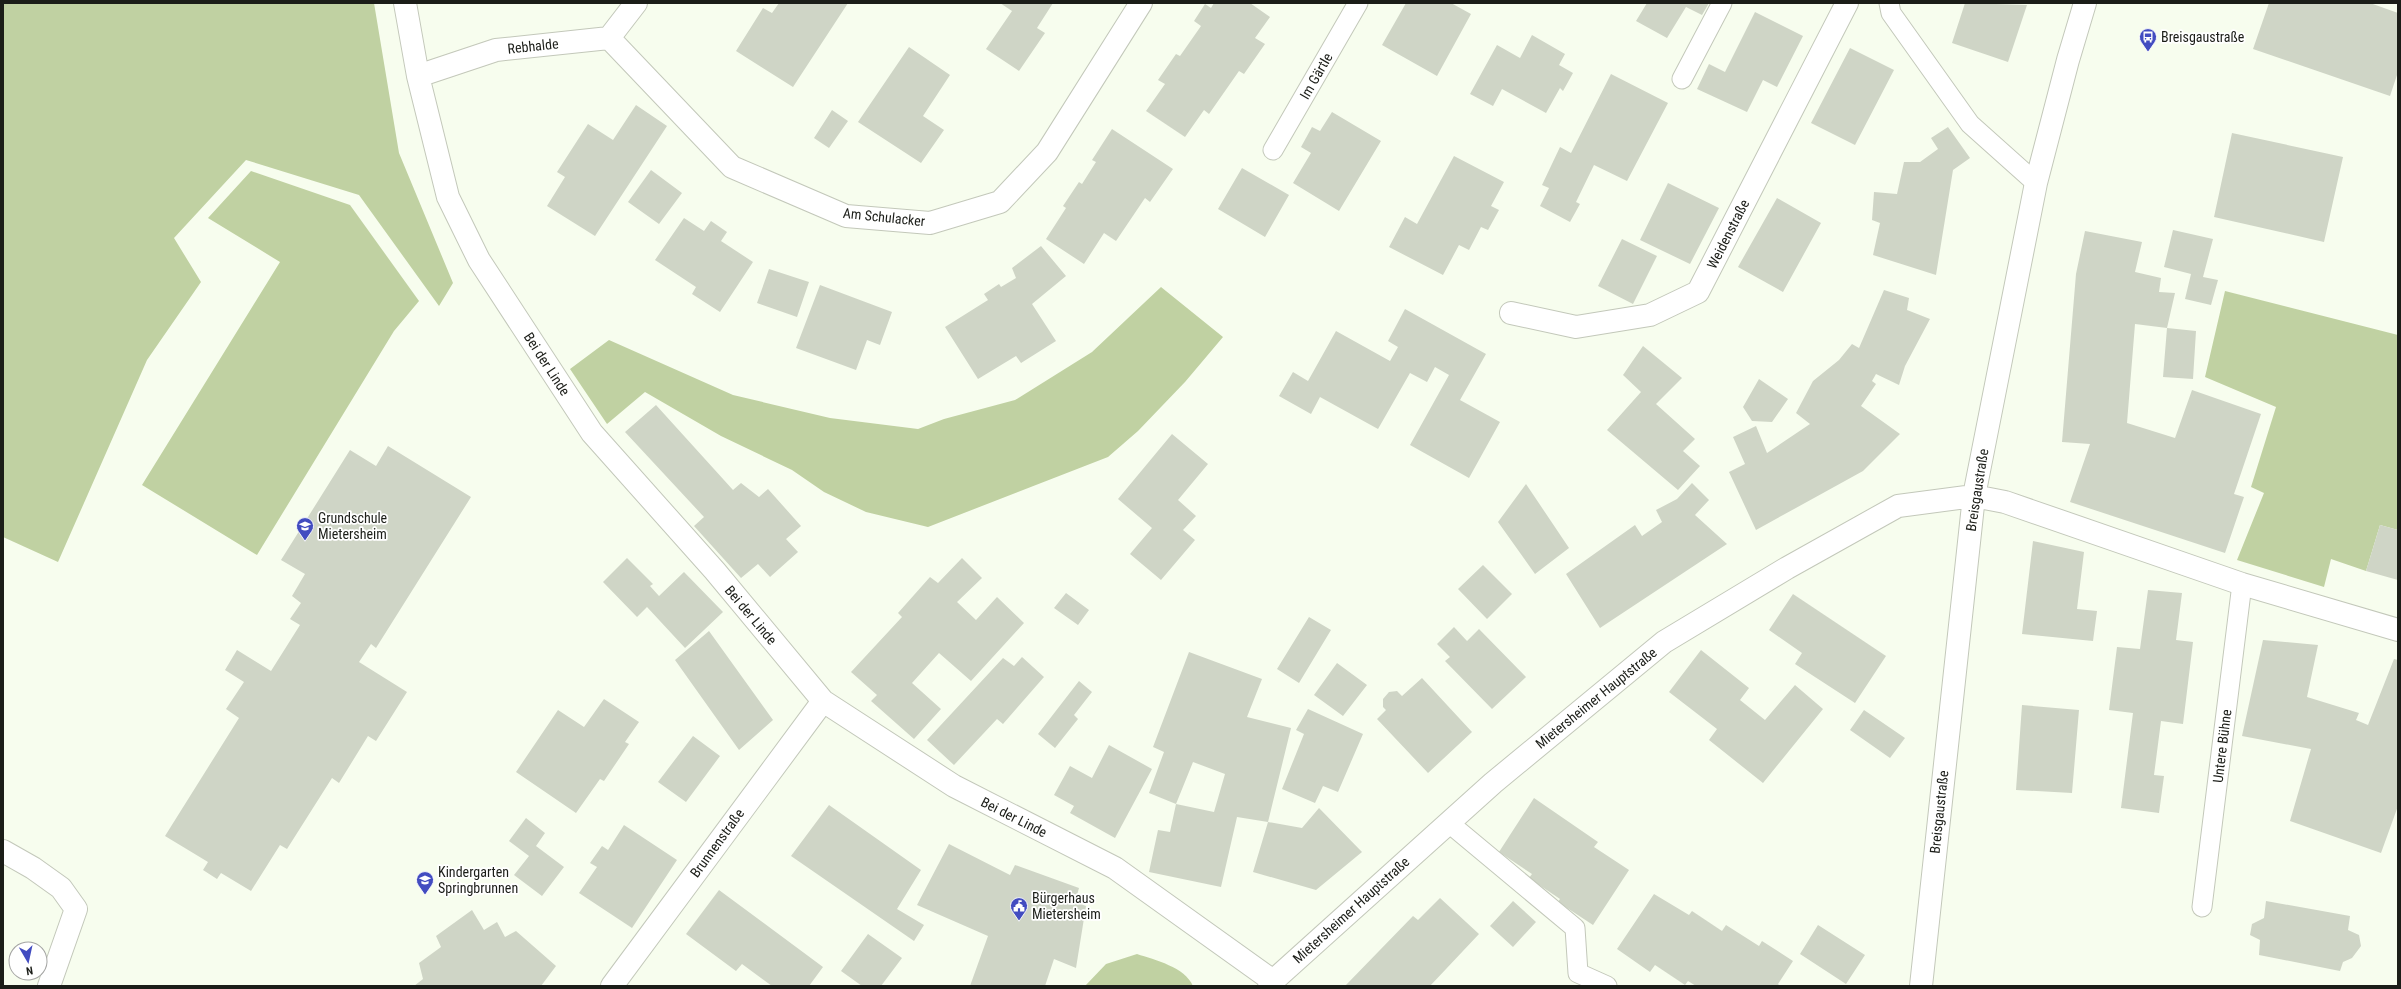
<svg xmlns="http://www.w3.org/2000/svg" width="2401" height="989" viewBox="0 0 2401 989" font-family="'Roboto Condensed',sans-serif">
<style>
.green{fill:#c0d1a2}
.building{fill:#cfd5c6}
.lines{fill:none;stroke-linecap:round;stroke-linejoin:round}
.lane-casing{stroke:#c3c8ba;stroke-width:21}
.street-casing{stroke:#c3c8ba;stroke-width:24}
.lane{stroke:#fff;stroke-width:19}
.street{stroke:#fff;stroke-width:22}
.labels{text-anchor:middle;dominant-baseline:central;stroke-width:3.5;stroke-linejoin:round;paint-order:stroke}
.poi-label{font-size:14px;fill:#1b1d18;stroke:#fff;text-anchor:start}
.street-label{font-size:14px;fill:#1b1d18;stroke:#fff}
</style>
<rect width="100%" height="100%" fill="#f7fdee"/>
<path class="green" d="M 3,3 L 374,3 L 399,153 L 453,283 L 439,306 L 359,195 L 246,160 L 174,238 L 201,282 L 147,360 L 58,562 L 3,537 Z
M 251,171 L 350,205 L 419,301 L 394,331 L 257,555 L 142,485 L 280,262 L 208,218 Z
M 1161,287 L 1223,337 L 1185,382 L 1138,431 L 1108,457 L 928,527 L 866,512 L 824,492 L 792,470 L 721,436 L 645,392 L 607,424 L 570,369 L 609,340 L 733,395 L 830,418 L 918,429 L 944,419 L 1015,400 L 1092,352 Z
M 2225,291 L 2398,335 L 2398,530 L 2380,525 L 2366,571 L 2331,559 L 2324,587 L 2237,560 L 2264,493 L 2251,487 L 2276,407 L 2205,377 Z
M 1137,954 C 1155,960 1185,967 1193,986 L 1085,986 L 1106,964 Z"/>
<path class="building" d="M 779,3 L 848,3 L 793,87 L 736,51 L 763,8 L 772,13 Z
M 1000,3 L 1053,3 L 1037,28 L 1045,33 L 1019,71 L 986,49 L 1012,11 Z
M 1214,3 L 1250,3 L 1270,17 L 1255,38 L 1265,44 L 1244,74 L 1239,71 L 1209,114 L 1204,110 L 1185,137 L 1146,111 L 1165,84 L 1158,80 L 1176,54 L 1180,56 L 1201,26 L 1194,21 L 1205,4 L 1211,8 Z
M 1406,3 L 1451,3 L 1471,14 L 1437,76 L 1382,45 Z
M 1647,3 L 1709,3 L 1702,15 L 1686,7 L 1667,38 L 1636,21 Z
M 1965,3 L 2027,5 L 2008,62 L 1952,43 Z
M 2269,3 L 2370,3 L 2398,13 L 2398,72 L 2390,96 L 2253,49 Z
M 1755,12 L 1803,36 L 1777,87 L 1763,80 L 1747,112 L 1697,89 L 1709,64 L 1725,72 Z
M 1532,35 L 1565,54 L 1559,65 L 1573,73 L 1563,91 L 1560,88 L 1546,113 L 1502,89 L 1493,106 L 1470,94 L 1497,45 L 1520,58 Z
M 909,47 L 950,75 L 923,116 L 944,130 L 921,163 L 858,122 Z
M 1850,48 L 1894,70 L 1855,145 L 1811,123 Z
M 1611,74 L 1668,103 L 1627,181 L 1594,165 L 1576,202 L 1580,204 L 1570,222 L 1540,206 L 1549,188 L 1542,185 L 1560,147 L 1571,153 Z
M 636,105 L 667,126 L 595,236 L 547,206 L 565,177 L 557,172 L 588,124 L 613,140 Z
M 832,110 L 848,121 L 829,148 L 814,138 Z
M 1332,112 L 1381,141 L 1339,211 L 1293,183 L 1311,153 L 1301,147 L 1312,127 L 1320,131 Z
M 1948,127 L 1970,158 L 1953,170 L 1936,275 L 1873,255 L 1880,223 L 1872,220 L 1874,192 L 1897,194 L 1904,162 L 1920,162 L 1938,149 L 1931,138 Z
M 1112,129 L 1173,169 L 1150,202 L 1145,198 L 1116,241 L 1104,233 L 1084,264 L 1046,239 L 1066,208 L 1063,206 L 1079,182 L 1082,184 L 1096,162 L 1092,160 Z
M 2232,133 L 2343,157 L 2324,242 L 2214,217 Z
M 1454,156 L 1504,182 L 1491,206 L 1499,210 L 1488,230 L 1481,227 L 1469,250 L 1459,245 L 1443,275 L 1389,247 L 1405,217 L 1417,224 Z
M 1242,168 L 1289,195 L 1265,237 L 1218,209 Z
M 651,170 L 682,193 L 659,224 L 628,202 Z
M 1668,183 L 1719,208 L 1690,264 L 1640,240 Z
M 1777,198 L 1821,223 L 1783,292 L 1738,267 Z
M 684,218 L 704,231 L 711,221 L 727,232 L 721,241 L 753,262 L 720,312 L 692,294 L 696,287 L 655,260 Z
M 2173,230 L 2213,239 L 2203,277 L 2218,280 L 2211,305 L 2185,299 L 2191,274 L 2164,267 Z
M 2085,231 L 2142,242 L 2135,272 L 2161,278 L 2159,292 L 2175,293 L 2167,328 L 2135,324 L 2127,423 L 2175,438 L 2192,390 L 2261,414 L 2234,494 L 2244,497 L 2225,553 L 2070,502 L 2090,444 L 2062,442 L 2076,274 Z
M 1622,239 L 1657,256 L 1633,304 L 1598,286 Z
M 1041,246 L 1066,276 L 1032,304 L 1056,341 L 1021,363 L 1016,356 L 978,379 L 945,327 L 988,300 L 984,294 L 999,284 L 1001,287 L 1016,278 L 1012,268 Z
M 769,269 L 809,282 L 797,317 L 757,303 Z
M 820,285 L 892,312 L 880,345 L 867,340 L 856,370 L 796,348 Z
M 1884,290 L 1909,298 L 1907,310 L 1930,319 L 1905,366 L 1899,385 L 1876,374 L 1872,381 L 1876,384 L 1861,406 L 1900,434 L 1863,471 L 1756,530 L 1729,472 L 1745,464 L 1733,437 L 1756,426 L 1767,453 L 1810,424 L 1796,413 L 1813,381 L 1839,360 L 1852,344 L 1859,348 Z
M 1405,309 L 1486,354 L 1460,400 L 1500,422 L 1469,478 L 1410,445 L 1449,375 L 1435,367 L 1427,382 L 1410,373 L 1378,429 L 1320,397 L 1311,414 L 1279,396 L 1293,372 L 1308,381 L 1336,331 L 1390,361 L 1398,347 L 1388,341 Z
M 2167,328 L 2196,331 L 2193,379 L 2163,377 Z
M 1643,346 L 1682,378 L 1656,404 L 1695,439 L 1683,451 L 1700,466 L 1678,490 L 1607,430 L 1641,392 L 1623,375 Z
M 1759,379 L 1788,399 L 1772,422 L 1752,421 L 1743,407 Z
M 656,405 L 733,490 L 741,483 L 759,497 L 768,489 L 801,526 L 786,539 L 798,552 L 770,577 L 758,564 L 741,578 L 694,526 L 704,517 L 625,432 Z
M 1172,434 L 1208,464 L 1178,500 L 1196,516 L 1183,530 L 1195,540 L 1161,580 L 1130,554 L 1152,528 L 1118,499 Z
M 388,446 L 471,497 L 376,648 L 371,644 L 359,662 L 407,692 L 376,741 L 368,736 L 339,783 L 332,778 L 287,849 L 280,845 L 251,891 L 221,873 L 217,879 L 203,870 L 208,862 L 165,836 L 239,718 L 226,709 L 244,682 L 225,670 L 237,650 L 271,671 L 300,625 L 290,619 L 301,603 L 292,596 L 305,574 L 281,560 L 350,450 L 376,466 Z
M 1692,483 L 1709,500 L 1695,515 L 1727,544 L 1600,628 L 1566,574 L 1635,525 L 1642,536 L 1662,522 L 1656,510 L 1677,499 Z
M 1526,484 L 1569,548 L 1535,574 L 1498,522 Z
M 2380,525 L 2398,530 L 2398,580 L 2366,571 Z
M 2033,541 L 2084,552 L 2077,609 L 2097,611 L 2093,641 L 2022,634 Z
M 627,558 L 653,584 L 650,586 L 659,596 L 684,572 L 723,612 L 685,648 L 647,607 L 637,617 L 603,582 Z
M 962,558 L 982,578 L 957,602 L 976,620 L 997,597 L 1024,623 L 971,681 L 939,653 L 912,683 L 941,709 L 914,739 L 871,701 L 877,695 L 851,672 L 902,617 L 898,613 L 930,577 L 938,583 Z
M 1483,565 L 1512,594 L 1487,619 L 1458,589 Z
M 2148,590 L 2182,593 L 2176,640 L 2193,642 L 2183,724 L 2161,721 L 2154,775 L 2164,776 L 2159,813 L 2121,808 L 2133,713 L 2109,710 L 2117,647 L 2140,649 Z
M 1066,593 L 1089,610 L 1078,625 L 1054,608 Z
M 1793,594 L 1886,656 L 1855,703 L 1795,664 L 1802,653 L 1769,630 Z
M 1309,617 L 1331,630 L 1299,683 L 1277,669 Z
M 1454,627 L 1467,641 L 1479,629 L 1526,677 L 1492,709 L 1445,661 L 1450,657 L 1437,644 Z
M 709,631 L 773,720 L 739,750 L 675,660 Z
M 2263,640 L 2318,645 L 2307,697 L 2359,713 L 2356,720 L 2368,725 L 2394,659 L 2398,660 L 2398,806 L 2381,853 L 2290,821 L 2311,749 L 2242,736 Z
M 1701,650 L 1749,688 L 1740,700 L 1765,720 L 1795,685 L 1823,709 L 1763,783 L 1709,740 L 1717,729 L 1669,692 Z
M 1189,652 L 1262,679 L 1247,717 L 1291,728 L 1268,822 L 1237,817 L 1221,887 L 1149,872 L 1158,830 L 1170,832 L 1176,804 L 1214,812 L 1225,774 L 1193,762 L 1176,804 L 1149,793 L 1164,752 L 1153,747 Z
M 1022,657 L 1044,677 L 1003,724 L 997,719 L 954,765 L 927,740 L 1003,658 L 1014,666 Z
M 1337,663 L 1367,685 L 1343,716 L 1314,695 Z
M 1422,678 L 1472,732 L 1428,773 L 1377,719 L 1386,710 L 1383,707 L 1383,699 L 1389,692 L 1397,691 L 1402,696 Z
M 1079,681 L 1092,692 L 1074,715 L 1078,719 L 1055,748 L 1038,734 Z
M 604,699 L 639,722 L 625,742 L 629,744 L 604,781 L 600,779 L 576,813 L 516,772 L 558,710 L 584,727 Z
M 2022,705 L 2079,710 L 2072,793 L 2016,790 Z
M 1308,709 L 1363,734 L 1338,792 L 1323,786 L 1315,803 L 1282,789 L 1304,734 L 1296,730 Z
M 1864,710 L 1905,738 L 1890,758 L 1850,730 Z
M 693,736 L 720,756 L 686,802 L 658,782 Z
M 1109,745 L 1152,769 L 1115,838 L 1070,813 L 1074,806 L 1054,795 L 1070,766 L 1092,778 Z
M 1534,798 L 1598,842 L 1594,847 L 1629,870 L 1593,925 L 1558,902 L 1560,899 L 1529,878 L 1532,874 L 1499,852 Z
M 829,805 L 921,870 L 897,909 L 924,925 L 914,941 L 791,856 Z
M 1319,808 L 1362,852 L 1316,890 L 1253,872 L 1268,822 L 1302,828 Z
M 526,818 L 545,833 L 536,846 L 564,867 L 542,896 L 514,875 L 529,856 L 509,841 Z
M 624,825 L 677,860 L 632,928 L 579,893 L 597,867 L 590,863 L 602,846 L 608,850 Z
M 949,844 L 1010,875 L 1015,865 L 1079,888 L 1075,902 L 1086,906 L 1076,968 L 1054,959 L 1045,986 L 970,986 L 988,936 L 917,905 Z
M 719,890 L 823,967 L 809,986 L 772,986 L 742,964 L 736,971 L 686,934 Z
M 1654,894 L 1689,915 L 1692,911 L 1722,931 L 1726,925 L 1759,946 L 1762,941 L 1793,961 L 1778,984 L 1780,986 L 1696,986 L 1688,981 L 1685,985 L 1655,965 L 1650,972 L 1617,949 Z
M 1440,898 L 1479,934 L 1430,986 L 1345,986 L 1413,916 L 1418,920 Z
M 1513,901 L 1536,922 L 1513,947 L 1490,926 Z
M 2266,901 L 2350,916 L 2348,930 L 2359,935 L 2361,946 L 2352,958 L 2343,962 L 2340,971 L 2259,955 L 2260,940 L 2250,935 L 2252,924 L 2264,918 Z
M 472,910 L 484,930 L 497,922 L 505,937 L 516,931 L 556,966 L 541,986 L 414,986 L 423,979 L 419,963 L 441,947 L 436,936 Z
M 1818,925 L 1865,955 L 1846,984 L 1800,954 Z
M 868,934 L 902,958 L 881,986 L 862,986 L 841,971 Z"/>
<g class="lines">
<g class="lane-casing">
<path id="lane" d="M 1889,3 L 1891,13 L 1970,124 L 2036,183
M 1682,79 L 1722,3
M 1273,150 L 1358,3
M 1449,823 L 1575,928 L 1578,973 L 1607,986
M 2202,907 L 2242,584"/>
</g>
<g class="street-casing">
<path id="street" d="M 405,3 L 418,76 L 448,197 L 479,260 L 592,433 L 715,571 L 823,701 L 954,786 L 1115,868 L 1273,981
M 609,38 L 732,167 L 846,216 L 930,223 L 1000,202 L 1047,152 L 1141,3
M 418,76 L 496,50 L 609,38 L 636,3
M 1511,313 L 1576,327 L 1650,315 L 1698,292 L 1847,3
M 3,851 L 33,868 L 61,888 L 76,909 L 49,986
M 612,986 L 823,701
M 1269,986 L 1273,981 L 1493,783 L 1664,642 L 1787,568 L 1898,506 L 1974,496 L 2005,502 L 2242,584 L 2398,630
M 1921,986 L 1974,496 L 2036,183 L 2068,60 L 2085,3"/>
</g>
<use href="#lane" class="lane"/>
<use href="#street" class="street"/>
</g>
<defs>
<g id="bus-pin" transform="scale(0.9)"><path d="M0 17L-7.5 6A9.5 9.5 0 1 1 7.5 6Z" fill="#424cc0" stroke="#fff"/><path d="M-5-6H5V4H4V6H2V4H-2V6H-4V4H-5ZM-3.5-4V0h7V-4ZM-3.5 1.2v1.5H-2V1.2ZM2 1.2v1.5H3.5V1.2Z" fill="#fff"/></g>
<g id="school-pin" transform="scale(0.9)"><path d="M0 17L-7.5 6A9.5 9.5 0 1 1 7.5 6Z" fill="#424cc0" stroke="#fff"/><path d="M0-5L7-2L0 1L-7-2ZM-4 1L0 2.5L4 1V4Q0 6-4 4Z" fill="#fff"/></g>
<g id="civic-pin" transform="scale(0.9)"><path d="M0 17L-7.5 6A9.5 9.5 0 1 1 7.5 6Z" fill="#424cc0" stroke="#fff"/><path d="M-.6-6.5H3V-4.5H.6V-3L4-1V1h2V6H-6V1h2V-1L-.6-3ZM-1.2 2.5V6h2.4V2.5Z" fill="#fff"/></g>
</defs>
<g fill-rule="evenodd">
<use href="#bus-pin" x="2148" y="37"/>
<use href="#school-pin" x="305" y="526"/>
<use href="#school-pin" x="425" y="880"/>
<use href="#civic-pin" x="1019" y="906"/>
</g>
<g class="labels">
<g class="poi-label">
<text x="2161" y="37">Breisgaustraße</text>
<text x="318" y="518">Grundschule<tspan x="318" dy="16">Mietersheim</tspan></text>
<text x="438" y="872">Kindergarten<tspan x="438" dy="16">Springbrunnen</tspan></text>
<text x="1032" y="898">Bürgerhaus<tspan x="1032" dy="16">Mietersheim</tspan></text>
</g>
<g class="street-label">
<text transform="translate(533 46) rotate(-6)">Rebhalde</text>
<text transform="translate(1316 76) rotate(-60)">Im Gärtle</text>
<text transform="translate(884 217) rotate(6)">Am Schulacker</text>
<text transform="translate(1728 234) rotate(-63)">Weidenstraße</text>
<text transform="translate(547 364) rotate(57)">Bei der Linde</text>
<text transform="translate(1977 490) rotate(-81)">Breisgaustraße</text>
<text transform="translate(751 615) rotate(50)">Bei der Linde</text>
<text transform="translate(1596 698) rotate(-39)">Mietersheimer Hauptstraße</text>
<text transform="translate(2222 746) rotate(-83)">Untere Bühne</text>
<text transform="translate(1939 812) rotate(-84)">Breisgaustraße</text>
<text transform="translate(1014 817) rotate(27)">Bei der Linde</text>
<text transform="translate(717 843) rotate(-54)">Brunnenstraße</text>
<text transform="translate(1351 910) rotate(-42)">Mietersheimer Hauptstraße</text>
</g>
</g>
<rect width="2401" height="989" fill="none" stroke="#1b1d18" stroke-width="8"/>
<g transform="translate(28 961) rotate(171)"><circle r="19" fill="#ffffff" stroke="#a4a5a3"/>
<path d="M0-3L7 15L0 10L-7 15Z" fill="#424cc0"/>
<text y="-6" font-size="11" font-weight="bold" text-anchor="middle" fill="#1b1d18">N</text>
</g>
</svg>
